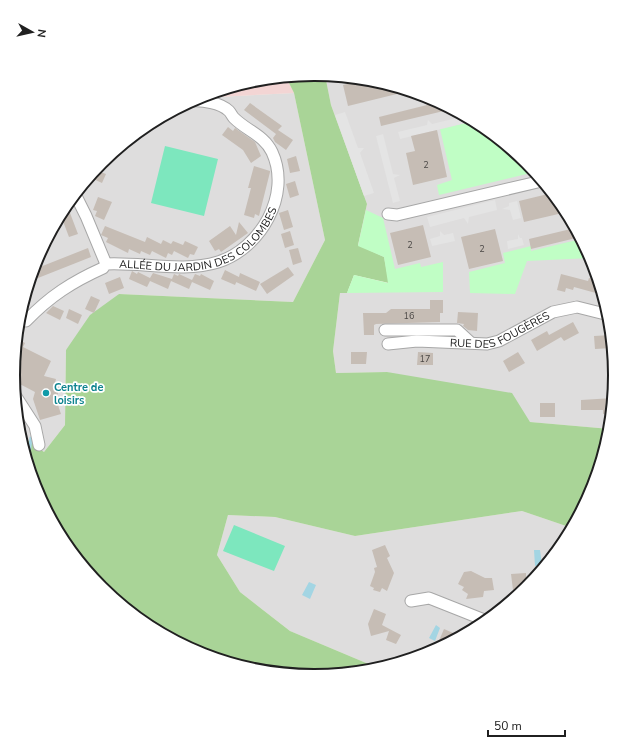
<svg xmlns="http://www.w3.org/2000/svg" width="628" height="750" viewBox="0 0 628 750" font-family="'Nunito Sans',sans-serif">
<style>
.residential{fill:#dedddd}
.commercial{fill:#f3d5d4}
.forest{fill:#a9d497}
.park{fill:#c0fec5}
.pitch{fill:#7de7be}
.parking{fill:#e4e4e4}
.water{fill:#a3d5e3}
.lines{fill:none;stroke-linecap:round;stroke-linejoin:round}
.stream{stroke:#a3d5e3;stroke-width:3}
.building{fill:#c6bdb5}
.minor-casing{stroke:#a7a7a7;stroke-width:13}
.minor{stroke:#fff;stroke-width:11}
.culture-dot{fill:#0f9aa8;stroke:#fff;stroke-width:1.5}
.labels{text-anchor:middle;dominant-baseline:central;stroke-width:3.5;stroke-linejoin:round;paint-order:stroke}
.number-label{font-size:9px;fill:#4a4745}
.street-label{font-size:11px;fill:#202020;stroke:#fff}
.culture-label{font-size:11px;font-weight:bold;fill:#0d838f;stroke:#fff;text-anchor:start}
.rim{fill:none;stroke:#202020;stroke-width:2}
</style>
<rect width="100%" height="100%" fill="#f2eee6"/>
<path class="residential" d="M 325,75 L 373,80 L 429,97 L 481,125 L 527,162 L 564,208 L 592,260 L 609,317 L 615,375 L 610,429 L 530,422 L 387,372 L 336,373 L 333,351 L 340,293 L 388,283 L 358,246 L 367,204 L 331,105 Z
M 294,93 L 325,240 L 293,302 L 119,294 L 66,350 L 65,425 L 44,452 L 19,434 L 13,375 L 19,316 L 36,260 L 64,208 L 101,162 L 147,125 L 199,97 L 207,95 L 217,97 Z
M 522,511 L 572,528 L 564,542 L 527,588 L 481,625 L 429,653 L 378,668 L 290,631 L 240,592 L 217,555 L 228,515 L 275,517 L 355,536 Z"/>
<path class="commercial" d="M 286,77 L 294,93 L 217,97 L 207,95 L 256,80 Z"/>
<path class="forest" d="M 314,74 L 325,75 L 331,105 L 367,204 L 358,245 L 384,257 L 389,283 L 354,275 L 347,293 L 340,293 L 333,351 L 336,373 L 387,372 L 512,393 L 530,422 L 610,429 L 592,490 L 572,528 L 522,511 L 355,536 L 275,517 L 228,515 L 217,555 L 240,592 L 290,631 L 378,668 C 365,672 350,672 337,674 C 230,684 124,630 64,542 C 41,510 30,472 19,434 L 44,452 L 65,425 L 66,350 L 90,315 L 119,294 L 293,302 L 325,240 L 294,93 L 286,77 Z"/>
<path class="park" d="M 474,121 L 527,162 L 535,172 L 439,195 L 437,185 L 452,180 L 440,129 Z
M 366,210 L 383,218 L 395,269 L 420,263 L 421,267 L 443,262 L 443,292 L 347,293 L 354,275 L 388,283 L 384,257 L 358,246 Z
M 581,239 L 591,258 L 527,261 L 515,294 L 470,293 L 469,272 L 505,263 L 503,253 L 531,246 L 531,251 Z"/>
<path class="pitch" d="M 165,146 L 218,159 L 204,216 L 151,203 Z
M 234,525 L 285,546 L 274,571 L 223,551 Z"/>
<path class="parking" d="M 345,112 L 358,148 L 364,148 L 360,153 L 374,193 L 364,196 L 335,115 Z
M 465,116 L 474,121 L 400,139 L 398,132 L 427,125 L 428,120 L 432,124 Z
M 383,134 L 393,174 L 400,175 L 394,178 L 400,201 L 393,203 L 376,136 Z
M 495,200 L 497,210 L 469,217 L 468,224 L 464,218 L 430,227 L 427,217 Z
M 517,201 L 521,218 L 513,220 L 510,210 L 502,209 L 509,206 L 509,203 Z
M 440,231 L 444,235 L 453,233 L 455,241 L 432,246 L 430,239 L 440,236 Z
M 518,234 L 520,238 L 522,238 L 524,245 L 508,249 L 507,241 L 518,239 Z"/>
<path class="water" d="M 534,550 L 540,550 L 542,565 L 535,566 Z
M 309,582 L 316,585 L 310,599 L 302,595 Z
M 436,625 L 440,628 L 435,641 L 429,638 Z"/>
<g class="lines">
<path class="stream" d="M 28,463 L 31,438"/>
</g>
<path class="building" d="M 367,79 L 373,80 L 409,91 L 348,106 L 343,85 Z
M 439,102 L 452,109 L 381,126 L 379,117 Z
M 250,103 L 282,126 L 278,130 L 293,140 L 286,150 L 275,142 L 273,138 L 276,134 L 244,110 Z
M 228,127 L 233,131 L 235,128 L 255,142 L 261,156 L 251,163 L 243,150 L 222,135 Z
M 437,130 L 447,177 L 413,185 L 406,153 L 415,151 L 411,136 Z
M 296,156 L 300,171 L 290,173 L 287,159 Z
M 254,166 L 270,171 L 270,172 L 259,216 L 255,214 L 254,218 L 244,215 L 251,188 L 248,188 Z
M 95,170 L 106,174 L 102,183 L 89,177 Z
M 295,181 L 299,195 L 290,198 L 286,184 Z
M 552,193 L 567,212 L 524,222 L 519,201 Z
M 98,197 L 112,202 L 104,220 L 95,216 L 97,211 L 93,210 Z
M 288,210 L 293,227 L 284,230 L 279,213 Z
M 70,213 L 78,234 L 69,237 L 61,216 Z
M 239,222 L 248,233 L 221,252 L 219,249 L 215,251 L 209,241 L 230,226 L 236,235 Z
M 423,225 L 431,257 L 398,265 L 390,233 Z
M 105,226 L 145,242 L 147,237 L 161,244 L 163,240 L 171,244 L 173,241 L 183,245 L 185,241 L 198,247 L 194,255 L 190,254 L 188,258 L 174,251 L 172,255 L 168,253 L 166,258 L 152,251 L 150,255 L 141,251 L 140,254 L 129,249 L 128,253 L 106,242 L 108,238 L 101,235 Z
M 575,228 L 580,237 L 531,249 L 529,239 Z
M 495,229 L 503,261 L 469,269 L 461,237 Z
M 290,231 L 294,245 L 285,248 L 281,234 Z
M 88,248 L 91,257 L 38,278 L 35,269 Z
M 298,248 L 302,262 L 293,265 L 289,250 Z
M 288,267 L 294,275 L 267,294 L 260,284 Z
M 225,270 L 239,277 L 240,273 L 260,282 L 256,291 L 236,282 L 238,278 L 235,285 L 221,279 Z
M 132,271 L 137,274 L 138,272 L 150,278 L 153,273 L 172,279 L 174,274 L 178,276 L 179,274 L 192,280 L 195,274 L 200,276 L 201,274 L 214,281 L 210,290 L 192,282 L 189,289 L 171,281 L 168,289 L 150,281 L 147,287 L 129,279 Z
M 561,274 L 588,281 L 589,278 L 598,280 L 603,295 L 574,287 L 573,290 L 566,288 L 565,292 L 557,290 Z
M 120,277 L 124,288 L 109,294 L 105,283 Z
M 91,296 L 100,300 L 94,313 L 85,309 Z
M 430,300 L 443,300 L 443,313 L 440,313 L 440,322 L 376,324 L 374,325 L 374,335 L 364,335 L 363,313 L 386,313 L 391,309 L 430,309 Z
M 53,306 L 64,311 L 60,320 L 46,313 Z
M 69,309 L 82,315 L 78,324 L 66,318 Z
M 458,312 L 478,313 L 477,331 L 468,330 L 463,326 L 464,324 L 457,323 Z
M 573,322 L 579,333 L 564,341 L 561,337 L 537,351 L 531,340 L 547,331 L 549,335 Z
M 611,335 L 612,348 L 595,349 L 594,336 Z
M 17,339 L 25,343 L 23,347 L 51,361 L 44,376 L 56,379 L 54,386 L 60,388 L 56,399 L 61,414 L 40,420 L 33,399 L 35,392 L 14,381 L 13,377 L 17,369 L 14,368 Z
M 351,352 L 367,352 L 366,364 L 351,364 Z
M 418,352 L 433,353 L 433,365 L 417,365 Z
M 518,352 L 525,363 L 509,372 L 503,361 Z
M 613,398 L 611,413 L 603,414 L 603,410 L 581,410 L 581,400 Z
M 540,403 L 555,403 L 555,417 L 540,417 Z
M 385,545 L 390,556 L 387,558 L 394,573 L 387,591 L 382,588 L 380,592 L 373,590 L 374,588 L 370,586 L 375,572 L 374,568 L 377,567 L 372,550 Z
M 471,571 L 485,578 L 492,578 L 494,590 L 484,591 L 483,597 L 466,599 L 468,594 L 462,590 L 464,587 L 458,584 L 464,572 Z
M 526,573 L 526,578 L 536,577 L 524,590 L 513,590 L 511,574 Z
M 374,609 L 386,614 L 382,625 L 401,635 L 396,644 L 386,640 L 389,631 L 371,636 L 368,624 Z
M 444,629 L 460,636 L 443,646 L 438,643 Z"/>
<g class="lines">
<g class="minor-casing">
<g id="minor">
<path d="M 75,194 L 86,216 L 106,264"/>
<path d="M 388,214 L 397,215 L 542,181"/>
<path id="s1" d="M 26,321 C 50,296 72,282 103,268 L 106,264 C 142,262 183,273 218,262 C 260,249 292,195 272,152 C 264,135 247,131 234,118 C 232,116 231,113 229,111 C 221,103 202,100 192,101"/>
<path d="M 18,325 L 19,324"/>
<path d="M 385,330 L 457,330 L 470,342"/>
<path id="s2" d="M 388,344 L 417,341 L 487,344 L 499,341 L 553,312 L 577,307 L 609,315"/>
<path d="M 15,395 L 35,426 L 39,445"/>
<path d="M 411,601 L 429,598 L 487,621"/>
</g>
</g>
<use href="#minor" class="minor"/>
</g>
<circle class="culture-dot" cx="46" cy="393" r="4"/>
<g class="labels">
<g class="number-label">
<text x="426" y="165">2</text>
<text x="410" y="245">2</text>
<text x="482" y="249">2</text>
<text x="409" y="316">16</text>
<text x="425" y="359">17</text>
</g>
<g class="street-label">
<text stroke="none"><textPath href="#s1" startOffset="202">ALLÉE DU JARDIN DES COLOMBES</textPath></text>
<text stroke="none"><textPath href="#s2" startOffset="115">RUE DES FOUGÈRES</textPath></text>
</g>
<g class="culture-label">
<text x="54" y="387">Centre de<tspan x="54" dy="13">loisirs</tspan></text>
</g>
</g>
<path d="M0 0H628V750H0ZM20 375a294 294 0 1 1 588 0a294 294 0 1 1-588 0Z" fill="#fff" fill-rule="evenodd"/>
<path class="rim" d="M20 375a294 294 0 1 1 588 0a294 294 0 1 1-588 0Z"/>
<g transform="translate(32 32) rotate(98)" stroke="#ffffff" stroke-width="3" paint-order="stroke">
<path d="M0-3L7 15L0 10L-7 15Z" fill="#202020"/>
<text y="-6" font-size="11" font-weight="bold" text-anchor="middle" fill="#202020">N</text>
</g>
<path d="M488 730v6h77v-6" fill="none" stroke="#202020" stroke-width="2"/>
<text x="494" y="730" font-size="12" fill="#202020" stroke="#ffffff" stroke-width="3" paint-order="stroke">50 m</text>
</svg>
